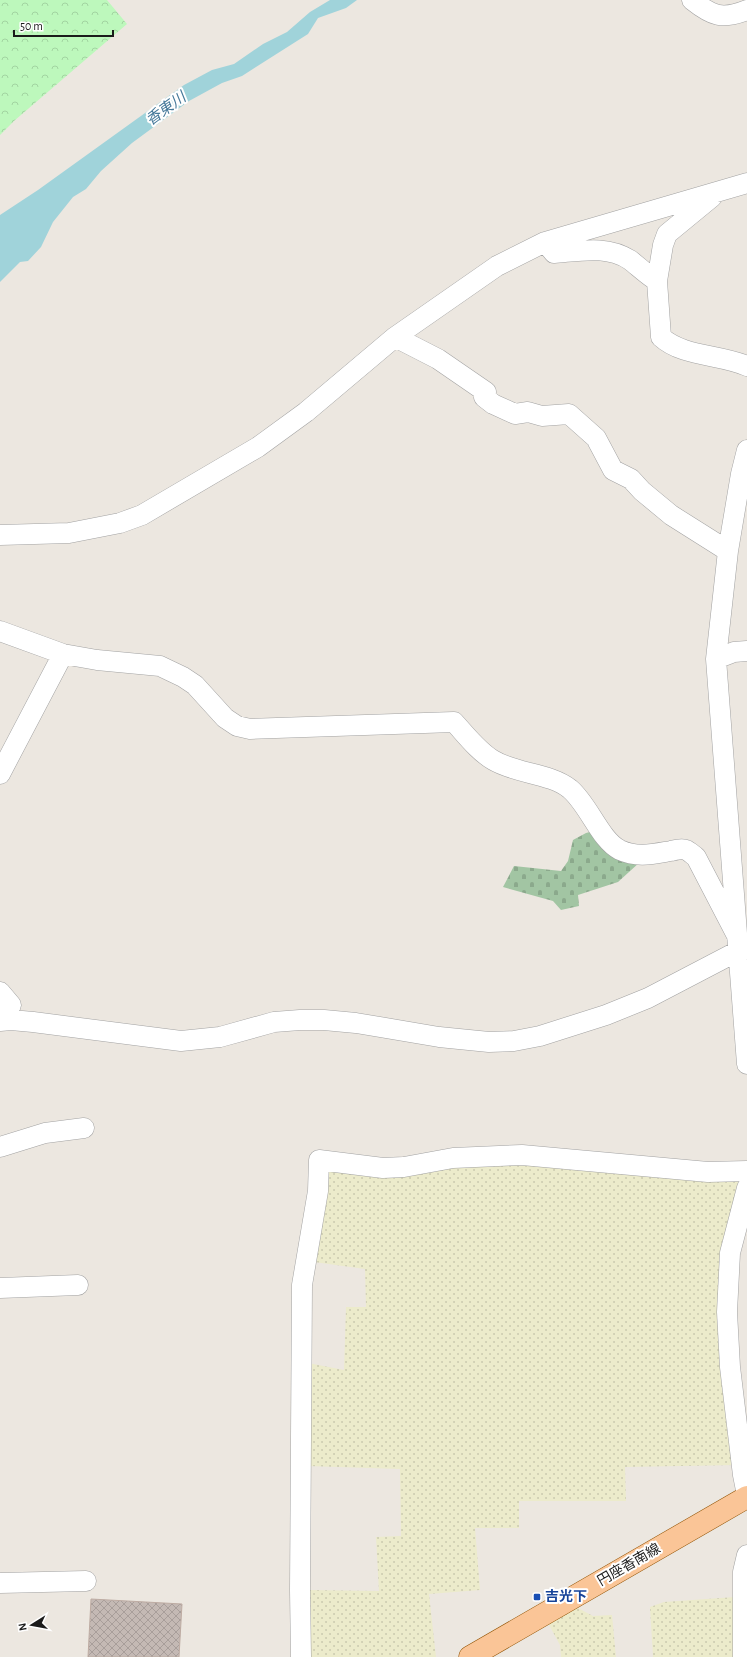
<svg xmlns="http://www.w3.org/2000/svg" width="747" height="1657" viewBox="0 0 747 1657" font-family="'Alegreya Sans','Noto Sans JP',sans-serif">
<style>
.farmland{fill:url(#farmland-dots)}
.cemetery{fill:url(#cemetery-stones)}
.park{fill:url(#park-crowns)}
.water{fill:#a0d3da}
.building{fill:url(#building-cross-hatch);stroke:#beaca3}
.lines{fill:none;stroke-linecap:round;stroke-linejoin:round}
.minor-casing{stroke:#a2a2a2;stroke-width:21}
.major-casing{stroke:#905202;stroke-width:23}
.minor{stroke:#fff;stroke-width:20}
.major{stroke:#fac597;stroke-width:22}
.transit-dot{fill:#1a4fb4;stroke:#fff;stroke-width:1.5}
.labels{text-anchor:middle;dominant-baseline:central;stroke-width:4;stroke-linejoin:round;paint-order:stroke}
.street-label{font-size:14px;fill:#1b1b1b;stroke:#fff}
.transit-label{font-size:14px;font-weight:bold;fill:#164399;stroke:#fff;text-anchor:start}
.water-label{font-size:15px;font-style:italic;fill:#447899;stroke:#fff}
</style>
<defs>
<pattern id="farmland-dots" width="8" height="8" patternUnits="userSpaceOnUse"><rect width="8" height="8" fill="#ecebcb"/><path d="M2 2h.1M6 6h.1" fill="none" stroke="#cac9ae" stroke-width="1.8" stroke-linecap="round"/></pattern>
<pattern id="cemetery-stones" width="16" height="16" patternUnits="userSpaceOnUse"><rect width="16" height="16" fill="#a2c5a3"/><path d="M2 7V4a2 2 0 0 1 4 0v3zM10 15v-3a2 2 0 0 1 4 0v3z" fill="#8ba98c"/></pattern>
<pattern id="park-crowns" width="20" height="18" patternUnits="userSpaceOnUse"><rect width="20" height="18" fill="#bdf8bc"/><path d="M2 6a3 3 0 1 1 6 0M12 15a3 3 0 1 1 6 0" fill="none" stroke="#a2d4a1"/></pattern>
<pattern id="building-cross-hatch" width="8" height="8" patternUnits="userSpaceOnUse"><rect width="8" height="8" fill="#c4b9b4"/><path d="M0 0l8 8M0 8l8-8" fill="none" stroke="#a89e9a"/></pattern>
</defs>
<rect width="100%" height="100%" fill="#ece7e0"/>
<path class="farmland" d="M 523,1162 L 741,1179 L 725,1247 L 738,1465 L 625,1467 L 626,1501 L 519,1501 L 519,1528 L 475,1528 L 480,1590 L 429,1594 L 436,1657 L 309,1657 L 307,1590 L 379,1591 L 376,1537 L 401,1536 L 400,1469 L 307,1466 L 308,1363 L 344,1370 L 346,1307 L 366,1307 L 365,1269 L 314,1262 L 325,1169 Z
M 735,1597 L 736,1657 L 653,1657 L 650,1607 L 664,1602 Z
M 576,1607 L 593,1616 L 612,1615 L 616,1657 L 561,1657 L 560,1645 L 548,1623 Z"/>
<path class="cemetery" d="M 597,830 L 640,862 L 618,882 L 578,895 L 579,906 L 561,910 L 553,901 L 503,887 L 514,866 L 561,871 L 568,861 L 573,840 L 586,833 Z"/>
<path class="park" d="M 0,0 L 107,0 L 127,24 L 14,121 L 0,135 Z"/>
<path class="water" d="M 330,0 L 357,0 L 346,8 L 318,18 L 308,34 L 242,76 L 222,83 L 189,101 L 132,143 L 101,171 L 86,189 L 73,197 L 53,222 L 41,247 L 28,261 L 20,262 L 0,282 L 0,215 L 38,190 L 184,85 L 212,70 L 234,64 L 263,44 L 287,32 L 310,12 Z"/>
<path class="building" d="M 91,1599 L 182,1604 L 179,1657 L 88,1657 Z"/>
<g class="lines">
<g class="minor-casing">
<path id="minor" d="M 692,0 C 712,16 722,20 747,10
M 545,242 L 554,253 C 580,251 607,245 630,260 C 639,267 647,275 657,281 L 661,337 C 683,357 720,354 747,366
M 657,281 L 663,245 L 667,234 L 712,197
M 395,337 L 438,359 L 486,392 L 484,397 L 493,404 L 515,414 L 528,412 L 542,416 L 569,414 L 596,438 L 613,470 L 631,479 L 642,491 L 671,515 L 728,551
M 747,450 L 741,474 L 728,551 L 716,659 L 747,1064
M 0,535 L 69,533 L 120,523 L 142,515 L 258,447 L 306,412 L 395,337 L 497,266 L 545,242 L 747,183
M 0,631 L 63,654 L 97,660 L 160,666 L 183,677 L 195,685 L 225,718 L 237,726 L 250,729 L 454,722 C 466,735 478,751 493,760 C 516,774 550,773 570,789 C 589,805 600,840 620,850 C 637,858 653,854 671,851 C 675,850 682,848 686,850 C 689,851 693,855 696,857 L 736,934
M 716,659 L 734,652 L 747,651
M 0,774 L 63,654
M 0,992 L 11,1005 L 0,1014
M 0,1021 L 11,1020 L 33,1022 L 181,1041 L 220,1037 L 274,1022 L 300,1020 L 324,1020 L 356,1023 L 439,1037 L 489,1042 L 514,1041 L 540,1036 L 606,1015 L 648,998 L 738,951 L 747,949
M 0,1147 L 45,1133 L 84,1128
M 747,1188 L 730,1253 L 727,1312 L 730,1367 L 743,1475 L 747,1495
M 0,1288 L 78,1285
M 0,1583 L 86,1581
M 301,1657 L 300,1590 L 302,1285 L 318,1191 L 319,1160 L 383,1168 L 404,1167 L 453,1158 L 522,1155 L 708,1172 L 747,1171
M 743,1657 L 743,1572 L 747,1555"/>
</g>
<g class="major-casing">
<path id="major" d="M 470,1657 L 747,1497"/>
</g>
<use href="#minor" class="minor"/>
<use href="#major" class="major"/>
</g>
<rect class="transit-dot" x="533" y="1593" width="8" height="8" rx="2"/>
<g class="labels">
<g class="street-label">
<text transform="translate(629 1565) rotate(-30)">円座香南線</text>
</g>
<g class="transit-label">
<text x="545" y="1597">吉光下</text>
</g>
<g class="water-label">
<text transform="translate(166 109) rotate(-36)">香東川</text>
</g>
</g>
<g transform="translate(32 1625) rotate(259)" stroke="#ffffff" stroke-width="3" paint-order="stroke">
<path d="M0-3L7 15L0 10L-7 15Z" fill="#1b1b1b"/>
<text y="-6" font-size="11" font-weight="bold" text-anchor="middle" fill="#1b1b1b">N</text>
</g>
<path d="M14 30v6h99v-6" fill="none" stroke="#1b1b1b" stroke-width="2"/>
<text x="20" y="30" font-size="12" fill="#1b1b1b" stroke="#ffffff" stroke-width="3" paint-order="stroke">50 m</text>
</svg>
